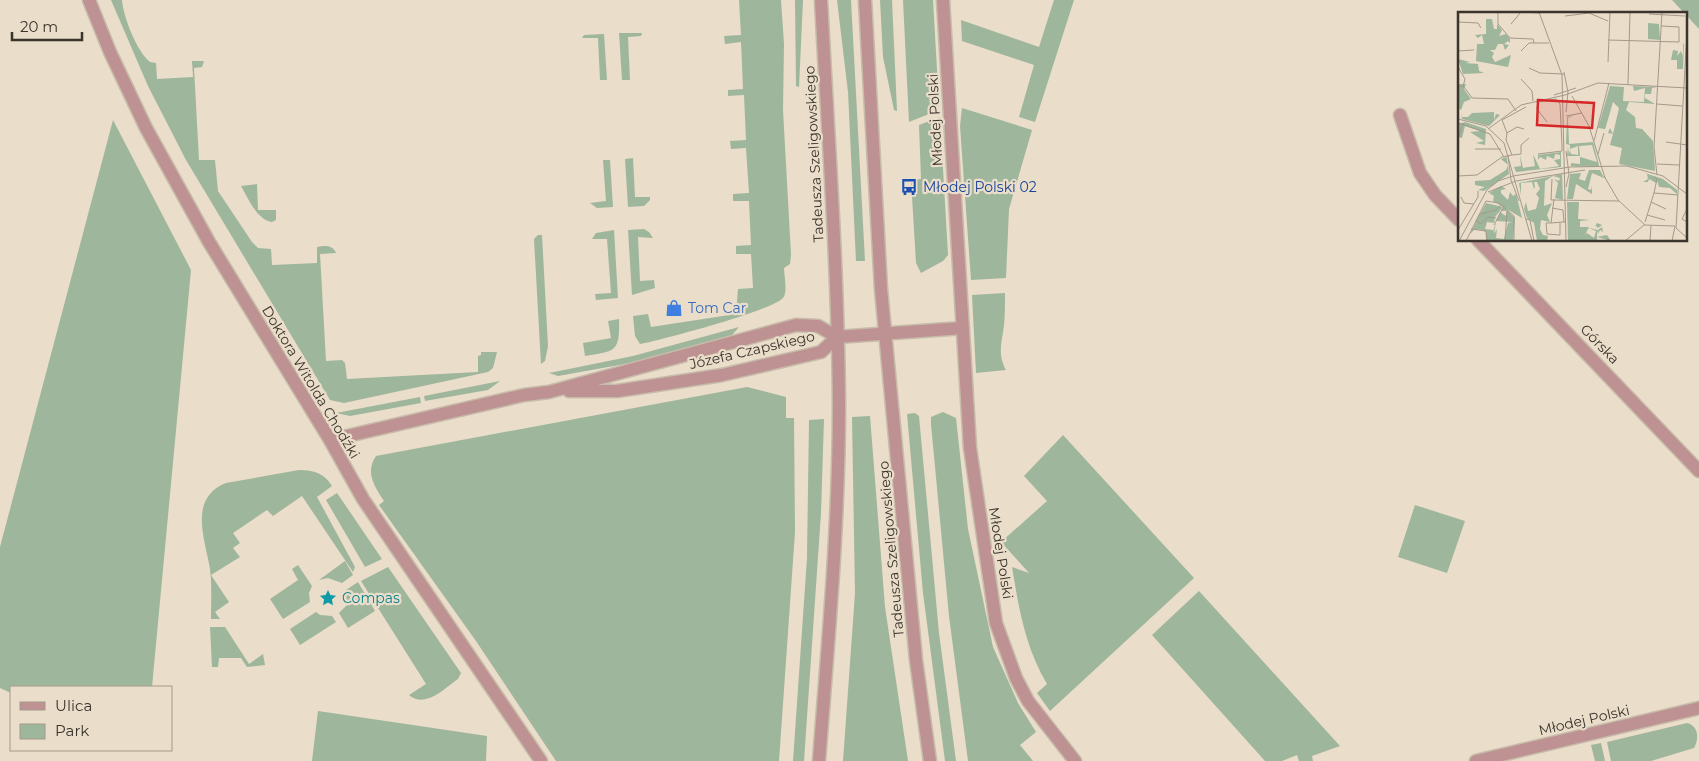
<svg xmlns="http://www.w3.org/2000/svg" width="1699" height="761" viewBox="0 0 1699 761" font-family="Montserrat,sans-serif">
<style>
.green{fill:#9eb69c}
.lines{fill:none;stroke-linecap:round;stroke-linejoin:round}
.minor-casing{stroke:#c7bbaa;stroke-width:15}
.minor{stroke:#be9192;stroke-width:12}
.labels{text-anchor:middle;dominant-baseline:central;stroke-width:4.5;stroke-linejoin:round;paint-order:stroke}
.street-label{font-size:14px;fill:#3a342d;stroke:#eaddc9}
.transit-label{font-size:14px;fill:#164399;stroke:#eaddc9;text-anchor:start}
.shop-label{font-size:14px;fill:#366cbe;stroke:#eaddc9;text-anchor:start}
.culture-label{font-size:14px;fill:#0d838f;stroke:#eaddc9;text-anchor:start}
.inset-road{fill:none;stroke:#a4998b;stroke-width:1}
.view{fill:#d62828;fill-opacity:0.15;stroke:#d62828;stroke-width:2.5}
.inset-edge{fill:none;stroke:#3a342d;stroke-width:2.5}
</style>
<rect width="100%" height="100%" fill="#eaddc9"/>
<path class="green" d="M 111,0 L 122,0 C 123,16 137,52 150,62 L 156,63 L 157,79 L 193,77 L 192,61 L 204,61 L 202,67 L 194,68 L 199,160 L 215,160 L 218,191 L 252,242 L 258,248 L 271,249 L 272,265 L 317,263 L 317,247 C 324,246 332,244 336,253 L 320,254 L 326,361 L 342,360 L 345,363 L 347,379 L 478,372 L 478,356 L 481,355 L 481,352 L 497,352 L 493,368 L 488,372 L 344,403 L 330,400 L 186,160 L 148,86 Z
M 739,0 L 781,0 L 784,44 L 783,110 L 791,255 L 790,264 L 784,268 C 784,275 788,292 783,298 C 773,310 662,340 640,344 L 635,336 L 633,316 L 648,314 L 651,327 L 736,314 L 738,289 L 753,288 L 751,254 L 736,254 L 736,246 L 751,245 L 749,201 L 733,201 L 733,194 L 749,193 L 746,148 L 731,149 L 730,141 L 746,140 L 744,95 L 728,96 L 728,90 L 743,89 L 741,42 L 725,44 L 724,36 L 741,35 Z
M 795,0 L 803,0 L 799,87 L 796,86 Z
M 837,0 L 851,0 L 865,261 L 856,261 L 848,92 Z
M 880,0 L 892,0 L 897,111 L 894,110 L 883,57 Z
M 903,0 L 933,0 L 939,105 L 934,112 L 909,122 Z
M 1054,0 L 1074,0 L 1035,122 L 1019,117 L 1034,65 L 962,41 L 961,20 L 1039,47 Z
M 1672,0 L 1699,0 L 1699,29 Z
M 619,33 L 642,33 L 641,36 L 628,37 L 630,80 L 622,80 Z
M 604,34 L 607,80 L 600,80 L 598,38 L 582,38 L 584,35 Z
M 962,108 L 1032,130 L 1009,209 L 1006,278 L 971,280 L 960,126 Z
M 940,117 L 948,255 L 943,261 L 921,273 L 916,263 L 911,180 L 921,179 L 919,125 Z
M 113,120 L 191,270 L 152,687 L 11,687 L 11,693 L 0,688 L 0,547 Z
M 633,158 L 635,197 L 650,197 L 650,200 L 644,206 L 628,207 L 625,159 Z
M 603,160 L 610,160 L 613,207 L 597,208 L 590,203 L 606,201 Z
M 257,184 L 258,210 L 276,210 L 276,220 L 272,222 C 257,220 248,198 241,186 Z
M 644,229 L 649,232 L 653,238 L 638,237 L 640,281 L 654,280 L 655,288 L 632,295 L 628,230 Z
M 614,230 L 618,298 L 596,300 L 595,294 L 611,293 L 607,239 L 592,239 L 596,233 Z
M 538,235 L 542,235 L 548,346 L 545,361 L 541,364 L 534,239 Z
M 1005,293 C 1005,304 1005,314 1004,325 C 1002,342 997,354 1006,370 L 976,373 L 972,295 Z
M 619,319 C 620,353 615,351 585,356 L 583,343 L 611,338 L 608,321 Z
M 739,327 L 732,335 L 636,362 L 558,376 L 549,373 L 633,356 Z
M 500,381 L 488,390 L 425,401 L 424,396 Z
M 747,387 L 786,397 L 786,418 L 794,418 L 795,532 L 779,761 L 556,761 L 476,641 L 379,505 L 384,501 C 374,486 365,472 376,456 Z
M 420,397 L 421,403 L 350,416 L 336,413 Z
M 943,412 L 956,418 L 968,529 L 993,647 L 1018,703 L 1036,732 L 1020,745 L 1033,761 L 968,761 L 949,616 L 931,424 L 931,417 Z
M 915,413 L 919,416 L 939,633 L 956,761 L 945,761 L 923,593 L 907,414 Z
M 870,416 L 885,607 L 908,761 L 843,761 L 855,593 L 852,417 Z
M 824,419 L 821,513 L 804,761 L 793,761 L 807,558 L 809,420 Z
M 1063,435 L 1194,578 L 1050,711 L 1037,693 L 1047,684 C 1025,647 1019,609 1012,567 L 1029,573 L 1001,542 L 1047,501 L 1024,476 Z
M 299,470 C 314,470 324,473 332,486 L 317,497 L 355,567 L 353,572 L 302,496 L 273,516 L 267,510 L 233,533 L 240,543 L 233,548 L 240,557 L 211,575 L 229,602 L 215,612 L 220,619 L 211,619 C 211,603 212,585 210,569 C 205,539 188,498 226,483 Z
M 337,493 L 382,559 L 365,567 L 326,500 Z
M 1415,505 L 1465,521 L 1447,573 L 1398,557 Z
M 345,561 L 353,575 L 342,583 L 328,578 L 319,580 Z
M 298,565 L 312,586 L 309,593 L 310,602 L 283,619 L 270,599 L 298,580 L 292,569 Z
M 388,567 L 461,673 L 458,679 C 445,688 425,709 409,695 L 426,684 L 361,581 Z
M 358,582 L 375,611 L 348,628 L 339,613 L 347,605 L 346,590 Z
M 1199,591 L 1340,746 L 1312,756 L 1313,761 L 1299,761 L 1297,755 L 1282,761 L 1265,761 L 1152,635 Z
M 316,612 L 320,615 L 332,616 L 336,622 L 300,645 L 290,629 Z
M 210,627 L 225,627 L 249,664 L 263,654 L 265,665 L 247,667 L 241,658 L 219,658 L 218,667 L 212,667 Z
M 318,711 L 487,736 L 486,761 L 312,761 Z
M 1687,723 C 1699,726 1699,739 1694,748 L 1651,761 L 1611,761 L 1607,742 Z
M 1601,743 L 1605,761 L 1595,761 L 1591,745 Z"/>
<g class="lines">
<g class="minor-casing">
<path id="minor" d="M 89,0 L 110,52 L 146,128 L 209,242 L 330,440 L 363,499 L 541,761
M 865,0 L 881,289 L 916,660 L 930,761
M 943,0 L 970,448 L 996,623 L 1016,678 L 1028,701 L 1075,761
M 1400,115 L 1420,173 L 1435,195 L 1459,220
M 1478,240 L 1699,471
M 837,337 L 963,328
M 569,391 L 617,391 L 722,375 L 821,352 L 837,337
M 330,440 L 524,395 L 549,392 L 796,325 L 818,326 L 837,337
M 819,761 C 828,643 839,524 839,405 C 838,270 828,135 821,0
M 1476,761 L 1699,708"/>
</g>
<use href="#minor" class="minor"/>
</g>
<defs>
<g id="bus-bare" transform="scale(1.35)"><path d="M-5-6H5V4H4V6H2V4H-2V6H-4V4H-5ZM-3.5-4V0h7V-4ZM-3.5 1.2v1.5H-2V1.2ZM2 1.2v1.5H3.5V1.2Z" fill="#1a4fb4" stroke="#eaddc9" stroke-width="2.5" paint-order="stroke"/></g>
<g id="shop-bare" transform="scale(1.35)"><path d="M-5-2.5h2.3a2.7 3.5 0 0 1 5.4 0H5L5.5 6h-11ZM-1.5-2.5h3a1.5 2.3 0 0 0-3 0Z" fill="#3f7fe0" stroke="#eaddc9" stroke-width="2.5" paint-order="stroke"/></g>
<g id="sight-bare" transform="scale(1.35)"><path d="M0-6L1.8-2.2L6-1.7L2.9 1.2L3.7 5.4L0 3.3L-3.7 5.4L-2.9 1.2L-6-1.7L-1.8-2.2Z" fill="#0f9aa8" stroke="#eaddc9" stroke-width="2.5" paint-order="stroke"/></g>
</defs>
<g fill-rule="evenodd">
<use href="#bus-bare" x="909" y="187"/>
<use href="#shop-bare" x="674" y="308"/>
<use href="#sight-bare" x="328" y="598"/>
</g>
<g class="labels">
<g class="street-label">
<text transform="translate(935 120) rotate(-93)">Młodej Polski</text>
<text transform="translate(814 154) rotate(-93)">Tadeusza Szeligowskiego</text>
<text transform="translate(1600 344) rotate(46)">Górska</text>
<text transform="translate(752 350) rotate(-13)">Józefa Czapskiego</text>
<text transform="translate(311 382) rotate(59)">Doktora Witolda Chodźki</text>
<text transform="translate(891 549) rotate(-95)">Tadeusza Szeligowskiego</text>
<text transform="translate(1001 553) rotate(81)">Młodej Polski</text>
<text transform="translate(1584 720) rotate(-13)">Młodej Polski</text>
</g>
<g class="transit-label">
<text x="923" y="187">Młodej Polski 02</text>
</g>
<g class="shop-label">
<text x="688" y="308">Tom Car</text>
</g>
<g class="culture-label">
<text x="342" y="598">Compas</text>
</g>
</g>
<g transform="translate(1458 12)">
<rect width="229" height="229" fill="#eaddc9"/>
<path d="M 28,7 L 34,7 L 36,17 L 39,17 L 39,12 L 44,18 L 41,24 L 48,22 L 52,27 L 52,31 L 50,29 L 46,32 L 51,33 L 47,38 L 45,32 L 40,32 L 37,38 L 32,38 L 36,41 L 34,45 L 37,50 L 53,43 L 50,55 L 18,49 L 19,32 L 26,32 L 24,23 L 20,26 L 17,23 L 28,22 ZM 190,11 L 201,12 L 202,28 L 190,27 ZM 220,31 L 226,32 L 225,57 L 219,57 L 219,48 L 213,48 L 215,38 L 220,39 L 219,44 L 223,39 L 225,44 L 225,32 ZM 0,47 L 12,50 L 7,51 L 20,52 L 21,59 L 26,61 L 5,62 ZM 0,72 L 8,72 L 6,77 L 13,87 L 6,90 L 3,98 L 0,96 ZM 152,74 L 166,75 L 165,89 L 186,90 L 187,76 L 176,79 L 175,74 L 199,75 L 194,76 L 193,82 L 187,82 L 187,86 L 197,92 L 171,90 L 168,98 L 177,105 L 178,116 L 184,117 L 195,129 L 197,159 L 161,152 L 164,136 L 152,133 L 155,122 L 150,121 L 152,116 L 155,122 L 161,96 L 155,90 L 146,121 L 147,117 L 140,116 ZM 3,100 L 4,105 L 10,105 L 14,101 L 36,100 L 36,108 L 38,102 L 42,103 L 31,114 L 4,107 ZM 117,103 L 117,108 L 117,103 L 110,106 L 111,132 L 135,130 L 141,153 L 140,155 L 113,154 L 113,151 L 122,152 L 122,145 L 139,150 L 134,133 L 121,134 L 122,144 L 109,144 L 110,134 L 111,143 L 112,138 L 113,142 L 120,143 L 120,134 L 112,137 L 112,133 L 108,132 L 109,105 ZM 7,110 L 28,117 L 27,133 L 18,131 L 26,129 L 12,120 L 23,119 L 7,114 L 4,126 L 0,125 L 0,112 ZM 103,140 L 103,155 L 58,160 L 56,155 L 63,154 L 62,143 L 65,156 L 77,154 L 75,142 L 82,157 L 101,154 L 96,148 L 102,147 L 102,143 L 97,142 L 96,147 L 89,144 L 88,148 L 82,145 L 80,148 L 80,143 ZM 48,145 L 49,147 L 51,162 L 26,179 L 20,178 L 27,175 L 17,173 L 17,169 L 32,168 L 48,158 L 50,153 L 43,147 ZM 131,158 L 142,158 L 146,166 L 134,161 L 130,177 L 133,178 L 134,174 L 134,182 L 118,172 L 115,187 L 109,187 L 112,162 L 123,161 L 121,167 L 127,169 ZM 184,160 L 205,167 L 219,178 L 219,182 L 212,176 L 201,175 L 199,168 L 198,171 L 191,167 L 190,170 L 185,170 L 190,167 L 189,162 ZM 104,162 L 105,188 L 97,186 L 100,171 L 96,167 L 101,169 L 102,166 L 95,164 L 87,169 L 86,194 L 94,191 L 89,203 L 92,210 L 83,208 L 82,217 L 85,223 L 90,224 L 89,229 L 79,229 L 76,211 L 69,206 L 66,197 L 68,190 L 70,199 L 78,197 L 81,186 L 78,182 L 82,177 L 79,170 L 76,170 L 77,175 L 76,177 L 74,170 L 63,171 L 63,183 L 61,171 ZM 43,174 L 48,177 L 43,178 L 43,181 L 50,188 L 52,180 L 55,184 L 58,182 L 64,206 L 35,189 L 36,184 L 31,181 ZM 109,190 L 121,190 L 120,207 L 132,208 L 122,209 L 122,215 L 137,215 L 139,211 L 144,213 L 140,216 L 138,214 L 137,215 L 131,215 L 127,223 L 129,221 L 136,226 L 138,219 L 131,216 L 140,218 L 144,215 L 145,220 L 142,218 L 140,222 L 139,218 L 139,225 L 149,223 L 153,229 L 139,225 L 139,229 L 110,229 ZM 28,191 L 45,195 L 37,205 L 36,211 L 29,210 L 27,217 L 35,218 L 35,220 L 38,210 L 36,222 L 39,217 L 38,226 L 46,227 L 50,211 L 54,210 L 38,209 L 42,200 L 48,204 L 49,199 L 43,199 L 46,195 L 57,206 L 55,229 L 28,229 L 29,218 L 27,227 L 28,220 L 24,218 L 17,217 L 12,222 Z" fill="#9eb69c"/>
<path class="inset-road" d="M 40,0 L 40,12 L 52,26 L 75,27 L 76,31M 64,0 L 81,1M 81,0 L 104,63 L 108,229M 191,2 L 227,4M 107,4 L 131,1 L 150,9M 0,10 L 20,11 L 23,16M 53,12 L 63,0M 229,20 L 218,216 L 229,226M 150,28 L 221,30 L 221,15 L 203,14M 0,39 L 16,38M 63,39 L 71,31 L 91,31M 150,50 L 152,0M 0,55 L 7,67 L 5,75M 71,56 L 82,61 L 106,62M 106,60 L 110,80 L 108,100M 63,67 L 74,79 L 75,89M 170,72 L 172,0M 0,74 L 6,75 L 14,86 L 50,87 L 58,99M 96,83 L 118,76M 114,84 L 131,114 L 147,166M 80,89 L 79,97 L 89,110M 80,90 L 98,87 L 102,92 L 104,133 L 104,139 L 80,142M 199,92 L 224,94M 108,104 L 124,101M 0,107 L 28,114 L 46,131 L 74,229M 0,111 L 32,122 L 46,145M 30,117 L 63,93 L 107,83 L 140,71 L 229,76M 49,121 L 44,108 L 68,95M 49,121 L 48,128 L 54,143M 49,121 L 59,115 L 66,117M 0,127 L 5,111M 136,129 L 151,71M 208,130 L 229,133M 17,137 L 43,137M 108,139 L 111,162 L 108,175M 140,142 L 146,121M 54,143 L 63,142 L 63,133 L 71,126M 50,144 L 53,168 L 61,189M 199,152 L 221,153M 199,163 L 196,135 L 204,0M 0,164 L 19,163 L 44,145 L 54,143M 146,164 L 160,188 L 187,213M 94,167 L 93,188 L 161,189M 30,180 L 58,169 L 127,158M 196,181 L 220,183M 3,185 L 6,191 L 16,192M 28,189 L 41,191 L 56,204 L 56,229M 193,190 L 208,197M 94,196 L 105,198 L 106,210M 229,197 L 224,207 L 229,210M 189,203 L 207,208M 38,206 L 30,205 L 23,212 L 18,209 L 22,202 L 38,198 L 43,193M 68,207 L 72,208 L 76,229M 187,210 L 196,181 L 199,167 L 196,165M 93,211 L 96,187M 102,211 L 102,223 L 89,222 L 88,211 L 93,211 L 105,210 L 108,210M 36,213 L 46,194M 13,217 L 28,219 L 29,228M 0,218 L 20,185 L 20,179M 1,229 L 29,178 L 40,169 L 55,164 L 112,155 L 169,154 L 205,164 L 229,182M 8,229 L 28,189M 47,229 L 49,199M 167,229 L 186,213 L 217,214 L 214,229M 192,229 L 193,213"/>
<path class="view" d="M 80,88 L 136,91 L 134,116 L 79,113 Z"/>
<rect width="229" height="229" class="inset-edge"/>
</g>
<rect x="10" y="686" width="162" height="65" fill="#eaddc9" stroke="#a4998b"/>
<rect x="20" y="702" width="25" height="8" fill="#be9192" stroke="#a4998b"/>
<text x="55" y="711" font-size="15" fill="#3a342d">Ulica</text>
<rect x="20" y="724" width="25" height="15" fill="#9eb69c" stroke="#a4998b"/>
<text x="55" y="736" font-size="15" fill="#3a342d">Park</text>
<path d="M12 32v8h70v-8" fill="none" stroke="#3a342d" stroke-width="2.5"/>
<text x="20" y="32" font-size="15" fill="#3a342d" stroke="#eaddc9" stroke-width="4" paint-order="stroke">20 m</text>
</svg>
